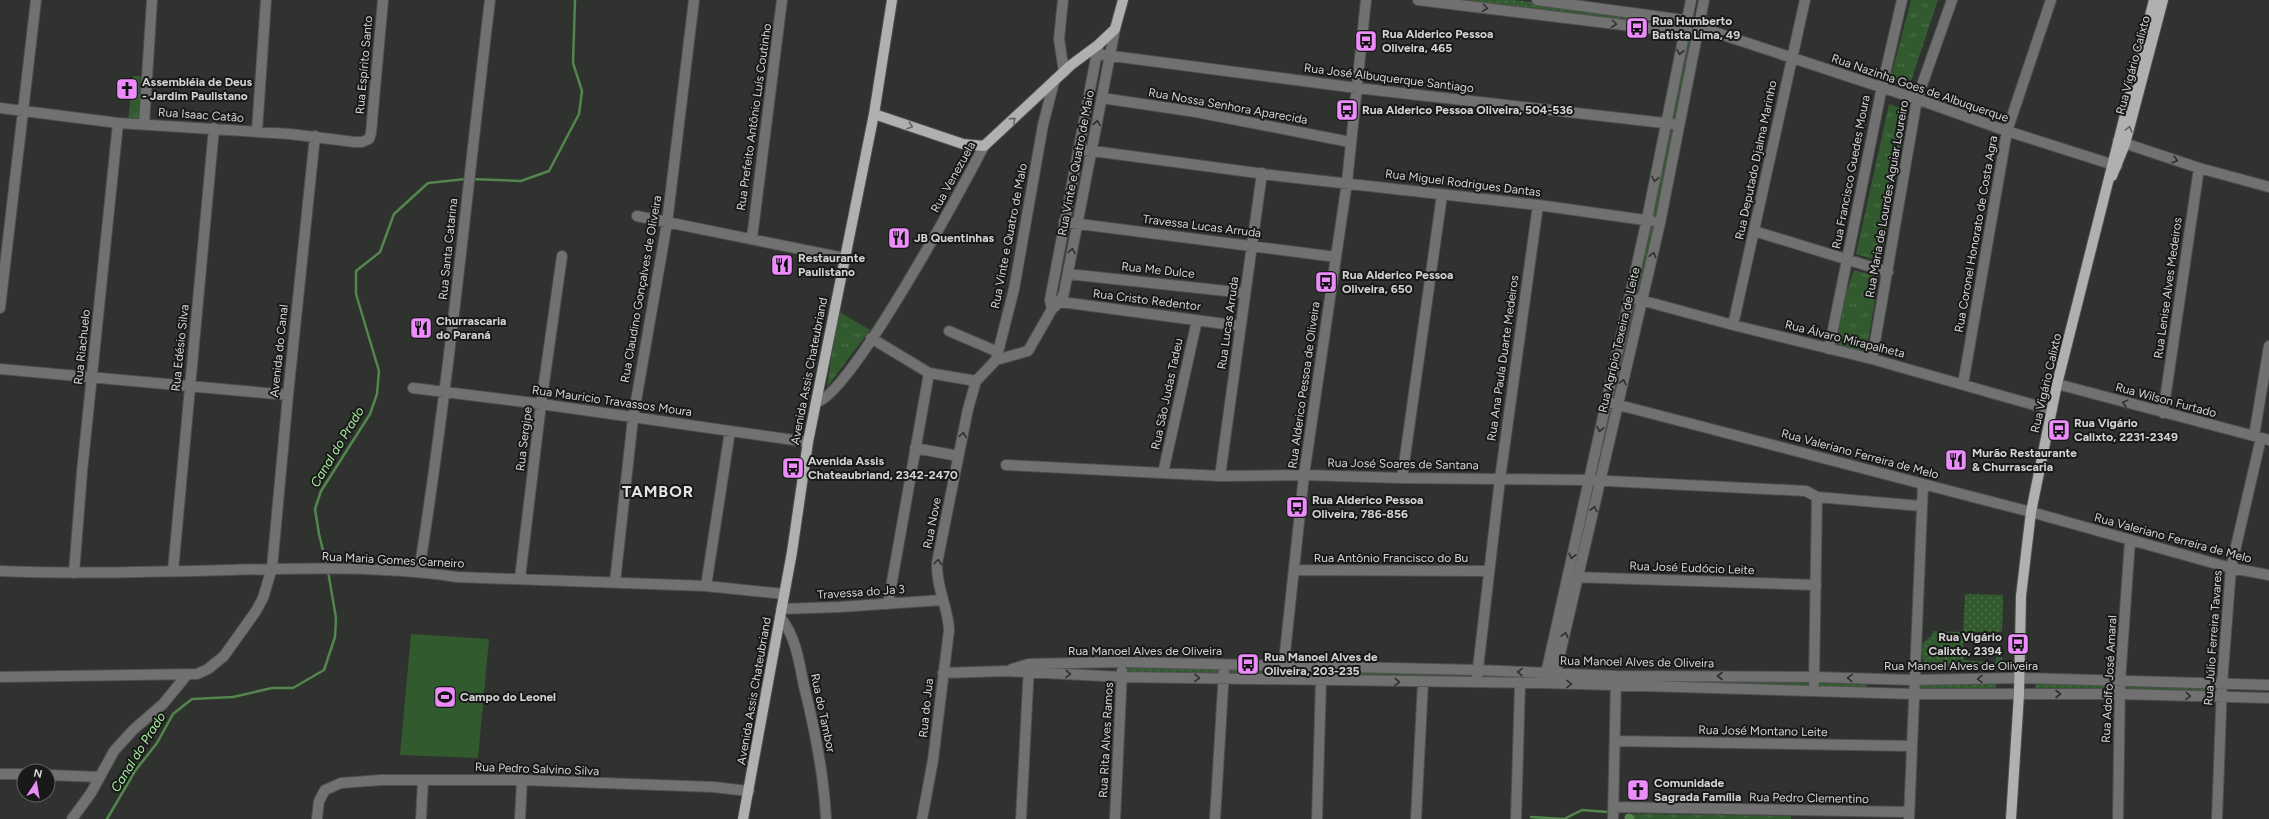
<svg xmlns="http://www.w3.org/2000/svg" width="2269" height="819" viewBox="0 0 2269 819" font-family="Figtree,sans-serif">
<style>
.grass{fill:url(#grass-dots)}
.park{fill:url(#park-tufts)}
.pitch{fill:#325a2f}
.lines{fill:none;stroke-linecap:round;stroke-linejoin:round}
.stream{stroke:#52864d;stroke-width:2.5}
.canal{stroke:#52864d;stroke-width:9}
.minor-casing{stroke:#4d4f4d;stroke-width:12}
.major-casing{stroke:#4d4f4d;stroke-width:12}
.minor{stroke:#707170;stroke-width:10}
.major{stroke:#aeb1ae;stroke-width:10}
.oneway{stroke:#2e2f2e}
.oneway2{stroke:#636563}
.labels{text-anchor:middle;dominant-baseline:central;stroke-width:4;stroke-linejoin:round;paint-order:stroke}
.poi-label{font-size:12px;font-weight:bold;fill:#d3d4d3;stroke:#181918;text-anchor:start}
.street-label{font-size:12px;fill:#d3d4d3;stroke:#181918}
.water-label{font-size:13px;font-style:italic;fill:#a6ef9e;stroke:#181918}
.district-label{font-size:16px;font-weight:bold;letter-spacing:1px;fill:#e1e4e1;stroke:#181918}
</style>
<defs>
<pattern id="grass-dots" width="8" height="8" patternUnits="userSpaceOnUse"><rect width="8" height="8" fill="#325a2f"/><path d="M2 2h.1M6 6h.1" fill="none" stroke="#4f714c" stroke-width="1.8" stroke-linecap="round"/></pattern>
<pattern id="park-tufts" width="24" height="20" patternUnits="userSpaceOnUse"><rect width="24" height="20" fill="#325a2f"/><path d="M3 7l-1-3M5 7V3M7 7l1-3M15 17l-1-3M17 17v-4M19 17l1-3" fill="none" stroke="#4f714c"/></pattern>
</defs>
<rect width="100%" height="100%" fill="#30322f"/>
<path class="grass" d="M 1470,0 L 1515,0 L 1682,21 L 1681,30 L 1470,4 Z
M 1686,35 L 1694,37 L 1677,121 L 1668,121 Z
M 1668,126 L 1675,126 L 1658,220 L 1650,218 Z
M 1649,222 L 1656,225 L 1641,298 L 1632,295 Z
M 1631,300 L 1639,303 L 1616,403 L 1609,401 Z
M 1965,594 L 2003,595 L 2002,632 L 1963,632 L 1964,660 L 1995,663 L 1998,652 L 2002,652 L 2002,666 L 1925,667 C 1923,659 1918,647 1925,641 C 1930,637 1931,636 1934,631 L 1963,632 Z
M 1124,665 L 1220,666 L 1220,676 L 1123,674 Z
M 1226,666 L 1281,667 L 1280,677 L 1226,676 Z
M 1285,667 L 1474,672 L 1474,681 L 1285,676 Z
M 1618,678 L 1811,679 L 1812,688 L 1617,684 Z
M 1816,679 L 1866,680 L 1867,690 L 1815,688 Z
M 2036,681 L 2119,685 L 2119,693 L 2035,689 Z
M 1996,682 L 1996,693 L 1914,694 L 1915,683 Z
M 2123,685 L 2218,688 L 2219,695 L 2122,692 Z"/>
<path class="park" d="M 1911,0 L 1938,0 L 1909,87 L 1890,80 Z
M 133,76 L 145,77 L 141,120 L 128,120 Z
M 1889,104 L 1906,110 L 1881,261 L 1856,254 Z
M 1854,270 L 1879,277 L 1866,353 L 1833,345 L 1843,301 Z
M 838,311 L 870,330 L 827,387 Z
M 1627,814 L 1791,816 L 1791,819 L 1627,819 Z"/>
<path class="pitch" d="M 411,634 L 489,639 L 478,758 L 400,755 Z"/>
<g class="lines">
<path class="stream" d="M 471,179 L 521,181 L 549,171 L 579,114 L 582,91 L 573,63 L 575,0
M 327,567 L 319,534 L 315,509 L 321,491 L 370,414 L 377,394 L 379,371 L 356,294 L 356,271 L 380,252 L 394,214 L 428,183 L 466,179
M 1531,817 L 1564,819 L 1582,810 L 1608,812
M 107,819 L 135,771 L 157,743 L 173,714 L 192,699 L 233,697 L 272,688 L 293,688 L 324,670 L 335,637 L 336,618 L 328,571"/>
<path class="canal" d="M 1629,818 L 1630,819"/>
<g class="minor-casing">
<path id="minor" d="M 1063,0 L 1059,39 L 1064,72
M 1418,0 L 1690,33
M 1537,0 L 1699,22 L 1714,32 L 1917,99 L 2007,131 L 2117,166
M 1097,54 L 1357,88 L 1673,124
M 1102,98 L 1196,112 L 1350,142
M 0,108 L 118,123 L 290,134 L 355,142 L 362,142 L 369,139 L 371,133 L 383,0
M 144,124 L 152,0
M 257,131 L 266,0
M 2118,141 L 2199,168 L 2269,187
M 1078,149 L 1279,176 L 1538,205 L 1652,221
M 637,216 L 844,258
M 1064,222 L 1336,257
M 1754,231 L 1888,272
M 752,238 L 782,0
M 1068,274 L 1245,293
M 1637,299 L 1733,325 L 1872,359 L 2052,410
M 1054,301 L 1240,326
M 0,308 L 36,0
M 1052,309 L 1050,300 L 1098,47
M 1733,325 L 1805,0
M 949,331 L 998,352
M 871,338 L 929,373 L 976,381
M 1829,349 L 1882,87 L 1902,0
M 1872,359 L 1917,99 L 1952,0
M 996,360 L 1014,289 L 1043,125 L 1054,82
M 0,369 L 288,395
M 1963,384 L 2007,131 L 2051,0
M 2057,384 L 2269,440
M 413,388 L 541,404 L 808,442
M 817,402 C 851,394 963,186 984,146
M 1611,403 L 2031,512 L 2231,568 L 2269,575
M 2163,413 L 2199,168
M 2254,436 L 2269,346
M 915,448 L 958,456
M 1006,465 L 1220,476 L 1304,475 L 1402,478 L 1589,480 L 1806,491 L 1817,497 L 1814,683
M 1163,473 L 1197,320
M 1220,476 L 1262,173
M 1402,478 L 1442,195
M 1817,497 L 1921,506
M 1294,570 L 1489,571
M 0,571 C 77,574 153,572 230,570 C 306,568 382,566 457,577 L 706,586 L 784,594
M 173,571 L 214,128
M 419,572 C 449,382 467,191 490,0
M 74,573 L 82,472 L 118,123
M 1572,577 L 1816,585
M 520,578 L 541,404 L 562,256
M 615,582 L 633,418 L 667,223 L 694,0
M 706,586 L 730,431
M 888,604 L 929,373
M 781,609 L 839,607 L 942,600
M 780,617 C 796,636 799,662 804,686 C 815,730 824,774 826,819
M 1012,669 L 1029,664 L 1122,662 L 1477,670 L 1616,676 L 1814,677 L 1913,680 L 2019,678 L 2269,685
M 1283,671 L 1304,475 L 1347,182 L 1366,0
M 943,673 L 1006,671 L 1122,677 L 1544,683 L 1914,694 L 2120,694 L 2269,698
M 0,677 L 197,674 L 208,669 L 224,656 L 256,611 L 263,598 L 272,568 L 288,395 L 315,136
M 1477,677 L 1500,479 L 1538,205
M 1545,678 L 1647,219 L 1691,0
M 1554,680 L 1660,223 L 1704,0
M 1615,741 L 1911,746
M 0,774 L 24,774
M 48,775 L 99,777
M 1613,807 L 1909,812
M 72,819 L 91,793 L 114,751 L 133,730 L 163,704 L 186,676
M 317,819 L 319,801 L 325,790 L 341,783 L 381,780 L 522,780 L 713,787 L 749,791
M 421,819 L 423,780
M 520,819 L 522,780
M 922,819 L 933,760 L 949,630 C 948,606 936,588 937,563 L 968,409 L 976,381 L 996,360 L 1028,351 L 1052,309 L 1060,302 L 1064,293 L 1115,29
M 1021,819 L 1029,666
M 1115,819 L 1122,671
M 1215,819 L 1224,671
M 1317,819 L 1321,680
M 1416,819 L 1423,682
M 1516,819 L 1520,684
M 1613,819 L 1616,679
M 1909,819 L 1923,484
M 2118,819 L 2120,682 L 2130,540
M 2217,819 L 2222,684 L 2231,568 L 2261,438"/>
</g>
<g class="major-casing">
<path id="major" d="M 874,114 L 963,144 L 984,146 L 1071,65 L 1098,45 L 1115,29 L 1123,0
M 2112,176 L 2125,144 L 2163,0
M 743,819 L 792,552 L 808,442 L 874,114 L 892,0
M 2011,819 L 2019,694 L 2021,596 L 2031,512 L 2057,384 L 2154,0"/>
</g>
<use href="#minor" class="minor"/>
<use href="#major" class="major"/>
</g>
<defs><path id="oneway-chevron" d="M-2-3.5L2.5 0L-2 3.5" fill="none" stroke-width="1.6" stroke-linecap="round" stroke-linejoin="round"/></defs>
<g class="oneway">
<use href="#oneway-chevron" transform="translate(1485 8) rotate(7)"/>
<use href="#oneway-chevron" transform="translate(1614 24) rotate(7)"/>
<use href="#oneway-chevron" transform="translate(1680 52) rotate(101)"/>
<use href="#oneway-chevron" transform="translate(1097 123) rotate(-80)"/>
<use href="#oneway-chevron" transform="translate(2175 160) rotate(18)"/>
<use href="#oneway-chevron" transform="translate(1655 179) rotate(101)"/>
<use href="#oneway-chevron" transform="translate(1072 251) rotate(-80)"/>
<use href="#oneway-chevron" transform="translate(1653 255) rotate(-77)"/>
<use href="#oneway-chevron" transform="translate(1623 382) rotate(-76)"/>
<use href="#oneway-chevron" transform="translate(2125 403) rotate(-165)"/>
<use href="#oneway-chevron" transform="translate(1600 429) rotate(103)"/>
<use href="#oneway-chevron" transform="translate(963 435) rotate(-79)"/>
<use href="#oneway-chevron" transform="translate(1594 509) rotate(-77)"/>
<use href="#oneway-chevron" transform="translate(1572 556) rotate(102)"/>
<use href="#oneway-chevron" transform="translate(938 562) rotate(-83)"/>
<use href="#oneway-chevron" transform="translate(1565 635) rotate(-76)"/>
<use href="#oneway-chevron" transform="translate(1520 672) rotate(-178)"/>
<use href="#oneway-chevron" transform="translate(1068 674) rotate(3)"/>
<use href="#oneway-chevron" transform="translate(1720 676) rotate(-180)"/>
<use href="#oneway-chevron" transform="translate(1197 678) rotate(1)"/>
<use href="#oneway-chevron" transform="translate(1850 678) rotate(-178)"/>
<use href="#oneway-chevron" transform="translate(1980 679) rotate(179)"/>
<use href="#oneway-chevron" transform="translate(1397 682) rotate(1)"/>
<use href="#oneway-chevron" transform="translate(1569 684) rotate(1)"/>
<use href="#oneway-chevron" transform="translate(2058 694)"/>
<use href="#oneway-chevron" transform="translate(2188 696) rotate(2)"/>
</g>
<g class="oneway2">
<use href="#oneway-chevron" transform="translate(1013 120) rotate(-42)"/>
<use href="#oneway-chevron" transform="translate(910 126) rotate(18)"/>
<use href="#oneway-chevron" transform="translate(2129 129) rotate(-75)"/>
</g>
<defs>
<g id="bus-square" transform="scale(1.15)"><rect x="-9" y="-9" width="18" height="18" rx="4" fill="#ec8cfa" stroke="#181918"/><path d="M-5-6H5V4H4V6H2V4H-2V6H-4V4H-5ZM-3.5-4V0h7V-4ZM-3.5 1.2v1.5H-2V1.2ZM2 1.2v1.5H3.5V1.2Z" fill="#111"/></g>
<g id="church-square" transform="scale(1.15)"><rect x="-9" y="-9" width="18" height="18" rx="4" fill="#ec8cfa" stroke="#181918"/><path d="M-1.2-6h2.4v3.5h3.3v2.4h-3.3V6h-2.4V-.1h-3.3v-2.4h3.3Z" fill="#111"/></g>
<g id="restaurant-square" transform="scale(1.15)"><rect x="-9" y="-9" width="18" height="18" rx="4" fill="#ec8cfa" stroke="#181918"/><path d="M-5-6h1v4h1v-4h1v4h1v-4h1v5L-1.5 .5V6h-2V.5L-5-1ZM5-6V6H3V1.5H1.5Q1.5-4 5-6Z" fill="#111"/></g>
<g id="stadium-square" transform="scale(1.15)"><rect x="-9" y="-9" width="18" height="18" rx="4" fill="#ec8cfa" stroke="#181918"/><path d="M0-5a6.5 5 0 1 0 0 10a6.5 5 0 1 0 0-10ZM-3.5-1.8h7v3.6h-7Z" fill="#111"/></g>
</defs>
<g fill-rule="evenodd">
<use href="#bus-square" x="1637" y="28"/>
<use href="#bus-square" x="1366" y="41"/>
<use href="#church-square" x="127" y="89"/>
<use href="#bus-square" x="1347" y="110"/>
<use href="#restaurant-square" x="899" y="238"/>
<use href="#restaurant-square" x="782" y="265"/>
<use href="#bus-square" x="1326" y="282"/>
<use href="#restaurant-square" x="421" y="328"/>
<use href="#bus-square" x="2059" y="430"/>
<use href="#restaurant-square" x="1956" y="460"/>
<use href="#bus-square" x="793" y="468"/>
<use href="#bus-square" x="1297" y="507"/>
<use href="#bus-square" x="2018" y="644"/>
<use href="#bus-square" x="1248" y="664"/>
<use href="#stadium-square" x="445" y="697"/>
<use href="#church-square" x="1638" y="790"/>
</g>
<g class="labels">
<g class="poi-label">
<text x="1652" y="21">Rua Humberto<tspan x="1652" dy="14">Batista Lima, 49</tspan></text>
<text x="1382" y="34">Rua Alderico Pessoa<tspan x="1382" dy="14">Oliveira, 465</tspan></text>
<text x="142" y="82">Assembléia de Deus<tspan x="142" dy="14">- Jardim Paulistano</tspan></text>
<text x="1362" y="110">Rua Alderico Pessoa Oliveira, 504-536</text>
<text x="914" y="238">JB Quentinhas</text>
<text x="798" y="258">Restaurante<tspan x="798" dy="14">Paulistano</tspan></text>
<text x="1342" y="275">Rua Alderico Pessoa<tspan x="1342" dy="14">Oliveira, 650</tspan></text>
<text x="436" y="321">Churrascaria<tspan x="436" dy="14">do Paraná</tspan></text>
<text x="2074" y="423">Rua Vigário<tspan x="2074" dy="14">Calixto, 2231-2349</tspan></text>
<text x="1972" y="453">Murão Restaurante<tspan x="1972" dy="14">&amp; Churrascaria</tspan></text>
<text x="808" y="461">Avenida Assis<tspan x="808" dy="14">Chateaubriand, 2342-2470</tspan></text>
<text x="1312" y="500">Rua Alderico Pessoa<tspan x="1312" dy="14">Oliveira, 786-856</tspan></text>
<text x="2002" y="637" text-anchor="end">Rua Vigário<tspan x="2002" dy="14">Calixto, 2394</tspan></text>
<text x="1264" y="657">Rua Manoel Alves de<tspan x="1264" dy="14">Oliveira, 203-235</tspan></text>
<text x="460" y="697">Campo do Leonel</text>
<text x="1654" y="783">Comunidade<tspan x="1654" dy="14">Sagrada Família</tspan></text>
</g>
<g class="street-label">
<text transform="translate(364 65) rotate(-85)">Rua Espírito Santo</text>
<text transform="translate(2133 65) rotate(-75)">Rua Vigário Calixto</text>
<text transform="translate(1389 78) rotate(7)">Rua José Albuquerque Santiago</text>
<text transform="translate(1920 88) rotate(19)">Rua Nazinha Goes de Albuquerque</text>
<text transform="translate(1228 106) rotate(10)">Rua Nossa Senhora Aparecida</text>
<text transform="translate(201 115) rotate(4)">Rua Isaac Catão</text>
<text transform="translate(754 117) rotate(-82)">Rua Prefeito Antônio Luís Coutinho</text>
<text transform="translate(1756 160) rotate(-78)">Rua Deputado Djalma Marinho</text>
<text transform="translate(1076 163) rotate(-79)">Rua Vinte e Quatro de Maio</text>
<text transform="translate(1851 172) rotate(-79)">Rua Francisco Guedes Moura</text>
<text transform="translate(953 177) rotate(-61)">Rua Venezuela</text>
<text transform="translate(1463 183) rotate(7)">Rua Miguel Rodrigues Dantas</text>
<text transform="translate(1887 199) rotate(-80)">Rua Maria de Lourdes Aguiar Loureiro</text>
<text transform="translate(1202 226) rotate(7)">Travessa Lucas Arruda</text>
<text transform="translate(1976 234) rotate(-80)">Rua Coronel Honorato de Costa Agra</text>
<text transform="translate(1009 236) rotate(-79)">Rua Vinte e Quatro de Malo</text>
<text transform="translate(448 249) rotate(-84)">Rua Santa Catarina</text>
<text transform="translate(1158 270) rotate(6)">Rua Me Dulce</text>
<text transform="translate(2168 288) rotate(-82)">Rua Lenise Alves Medeiros</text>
<text transform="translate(641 289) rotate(-80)">Rua Claudino Gonçalves de Oliveira</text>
<text transform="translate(1147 300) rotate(7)">Rua Cristo Redentor</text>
<text transform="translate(1228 323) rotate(-82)">Rua Lucas Arruda</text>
<text transform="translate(1845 339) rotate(14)">Rua Álvaro Mirapalheta</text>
<text transform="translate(1619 340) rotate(-77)">Rua Agrípio Texeira de Leite</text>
<text transform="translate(82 347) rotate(-84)">Rua Riachuelo</text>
<text transform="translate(180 348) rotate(-84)">Rua Edésio Silva</text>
<text transform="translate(279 351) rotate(-84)">Avenida do Canal</text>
<text transform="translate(1503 358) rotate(-82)">Rua Ana Paula Duarte Medeiros</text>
<text transform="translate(809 371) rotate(-79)">Avenida Assis Chateubriand</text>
<text transform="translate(2046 383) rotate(-77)">Rua Vigário Calixto</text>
<text transform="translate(1304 385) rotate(-82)">Rua Alderico Pessoa de Oliveira</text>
<text transform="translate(1167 394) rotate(-78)">Rua São Judas Tadeu</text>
<text transform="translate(2166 400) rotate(15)">Rua Wilson Furtado</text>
<text transform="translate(612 401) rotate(8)">Rua Mauricio Travassos Moura</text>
<text transform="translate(524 439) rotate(-83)">Rua Sergipe</text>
<text transform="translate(1860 454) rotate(15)">Rua Valeriano Ferreira de Melo</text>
<text transform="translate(1403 464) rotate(1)">Rua José Soares de Santana</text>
<text transform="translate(932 523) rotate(-79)">Rua Nove</text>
<text transform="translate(2173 538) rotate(15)">Rua Valeriano Ferreira de Melo</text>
<text x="1391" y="558">Rua Antônio Francisco do Bu</text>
<text transform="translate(393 560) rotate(3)">Rua Maria Gomes Carneiro</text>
<text transform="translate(1692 568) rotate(2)">Rua José Eudócio Leite</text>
<text transform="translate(861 592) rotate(-4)">Travessa do Ja 3</text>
<text transform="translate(2213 638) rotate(-86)">Rua Júlio Ferreira Tavares</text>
<text x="1145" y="651">Rua Manoel Alves de Oliveira</text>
<text transform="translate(1637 662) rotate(1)">Rua Manoel Alves de Oliveira</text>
<text x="1961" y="666">Rua Manoel Alves de Oliveira</text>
<text transform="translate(2109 679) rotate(-87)">Rua Adolfo José Amaral</text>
<text transform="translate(754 691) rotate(-80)">Avenida Assis Chateubriand</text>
<text transform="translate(926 708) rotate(-84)">Rua do Jua</text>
<text transform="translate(823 713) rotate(78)">Rua do Tambor</text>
<text transform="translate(1763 731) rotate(1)">Rua José Montano Leite</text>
<text transform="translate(1106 740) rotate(-87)">Rua Rita Alves Ramos</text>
<text transform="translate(537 769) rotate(2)">Rua Pedro Salvino Silva</text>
<text transform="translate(1809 798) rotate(1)">Rua Pedro Clementino</text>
</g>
<g class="water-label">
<text transform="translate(337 447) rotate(-59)">Canal do Prado</text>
<text transform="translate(138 752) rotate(-58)">Canal do Prado</text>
</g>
<g class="district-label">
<text x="658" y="491">TAMBOR</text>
</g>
</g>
<g transform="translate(36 783) rotate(12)"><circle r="19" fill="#181918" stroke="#636463"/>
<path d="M0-3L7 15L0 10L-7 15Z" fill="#ec8cfa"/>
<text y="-6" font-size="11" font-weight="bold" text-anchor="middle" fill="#d3d4d3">N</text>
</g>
</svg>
